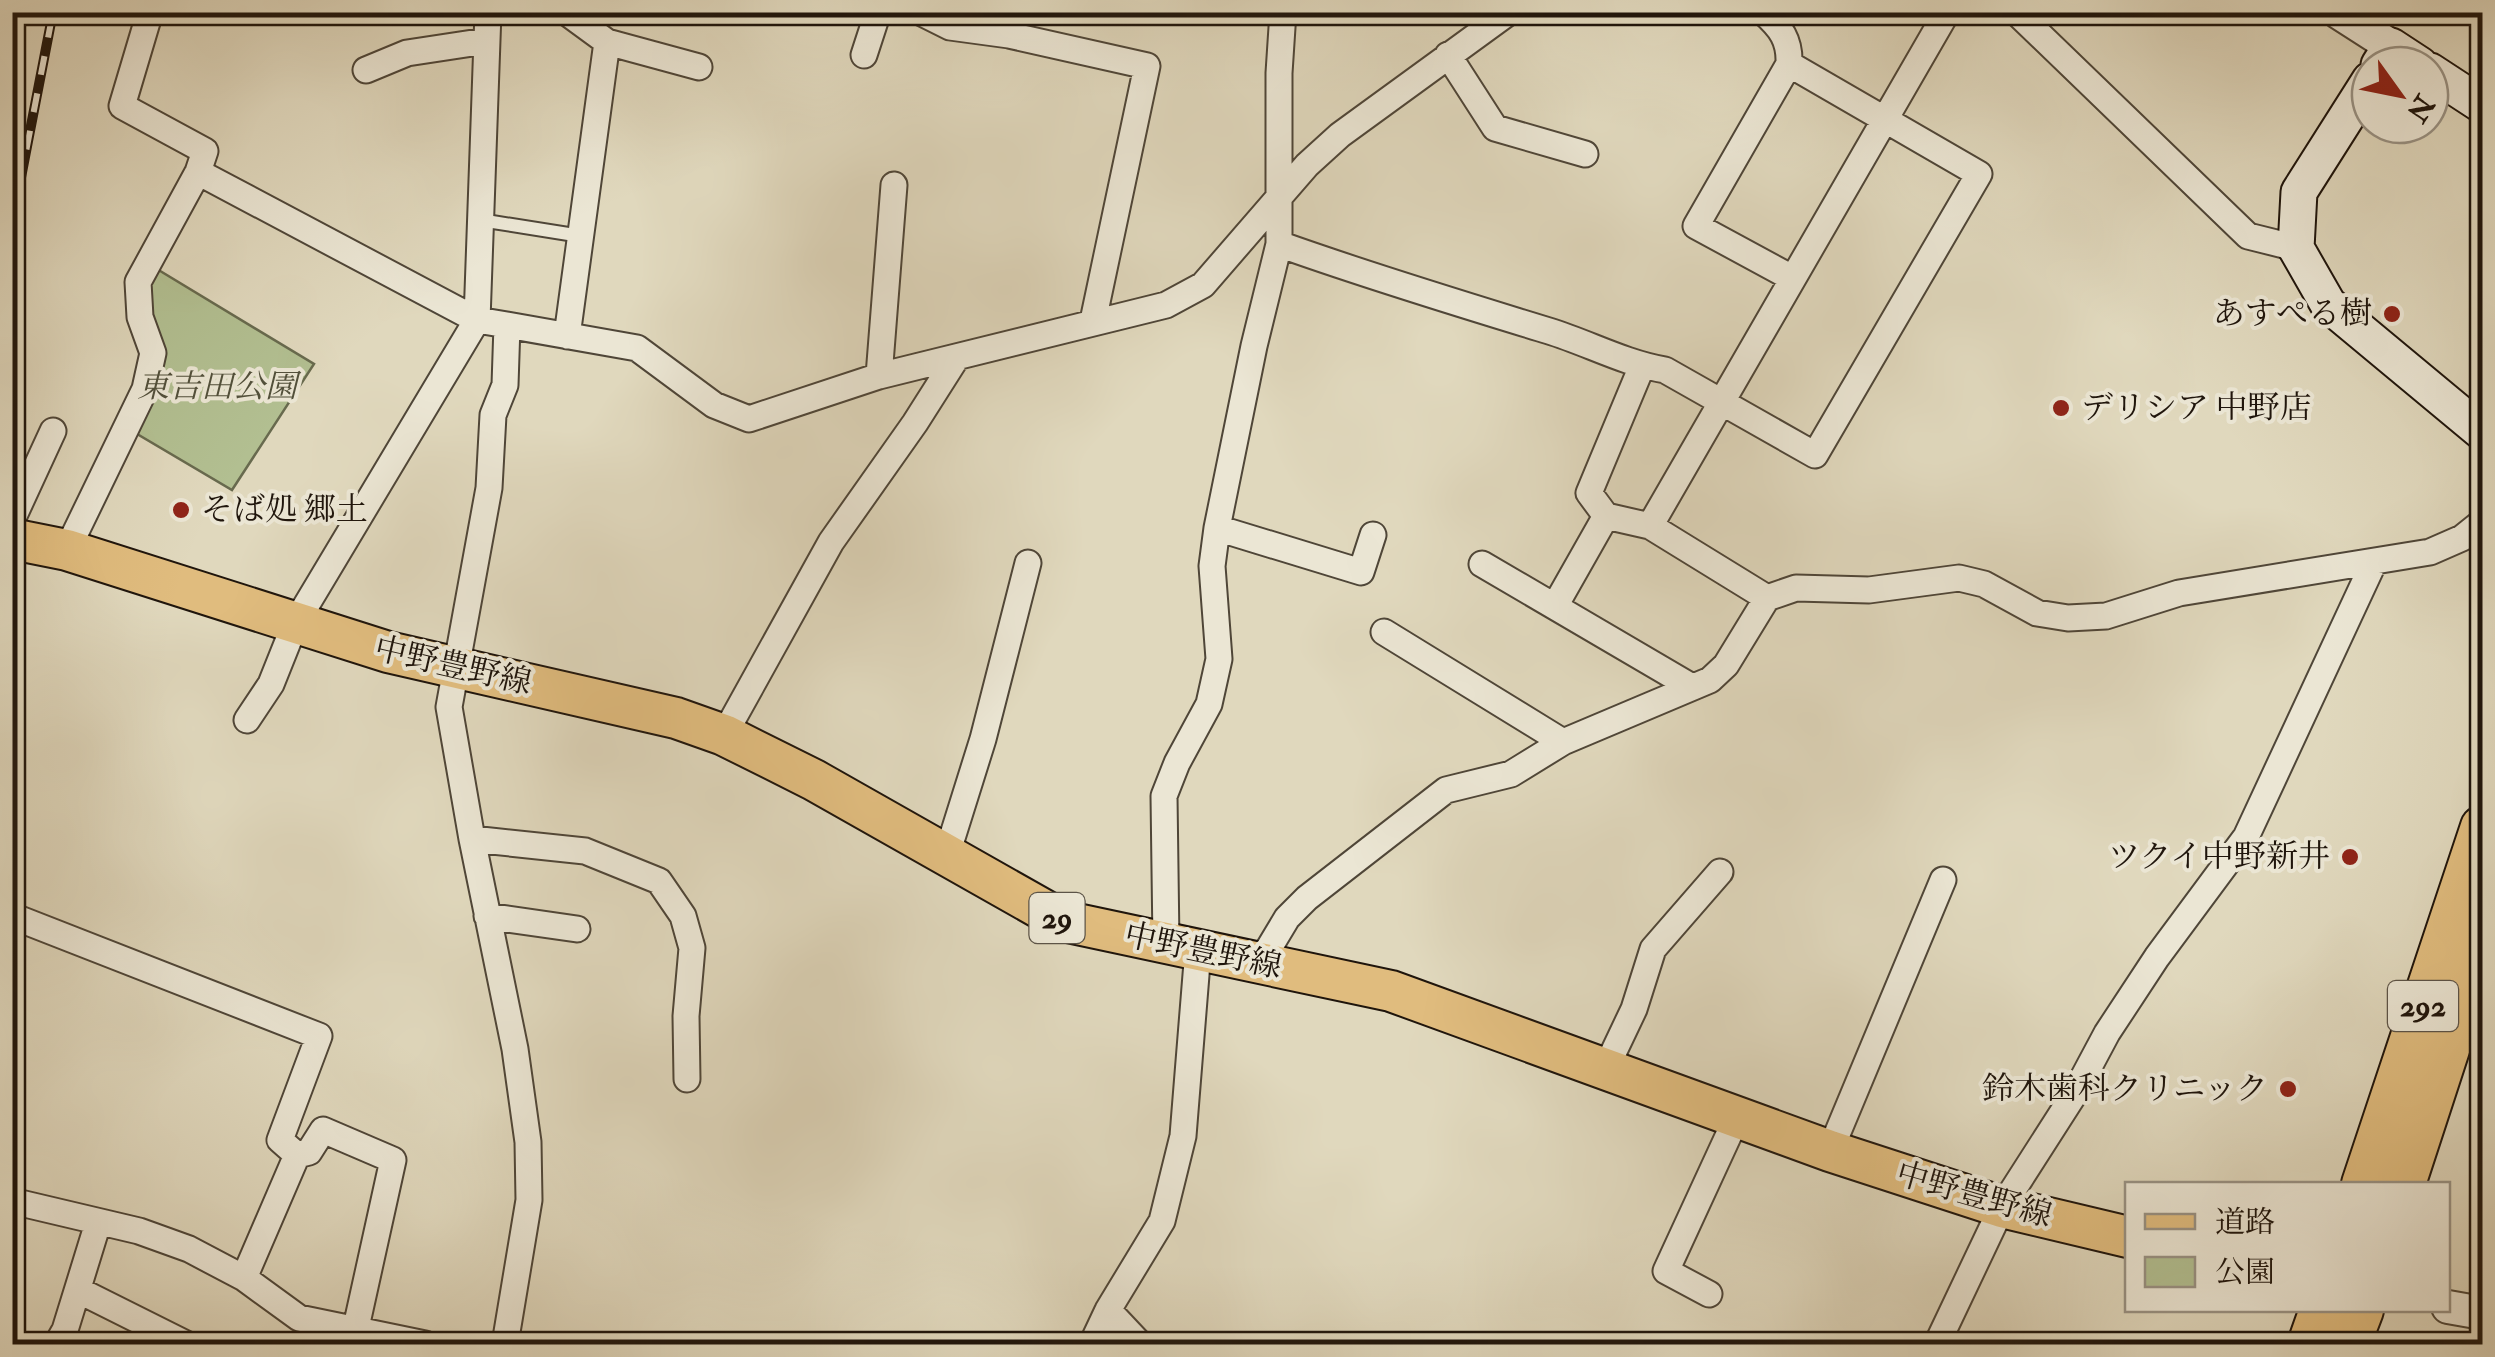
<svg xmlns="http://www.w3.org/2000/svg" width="2495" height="1357" viewBox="0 0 2495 1357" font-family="'IM FELL Double Pica','Noto Serif JP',serif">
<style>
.green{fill:#b2bf91;stroke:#686a4e;stroke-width:2.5}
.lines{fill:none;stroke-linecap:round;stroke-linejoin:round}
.service-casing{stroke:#4f4638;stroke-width:16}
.minor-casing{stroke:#4f4638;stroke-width:29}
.tertiary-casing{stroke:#4f4638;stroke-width:36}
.secondary-casing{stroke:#1f150c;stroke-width:39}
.primary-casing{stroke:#1f150c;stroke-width:44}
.trunk-casing{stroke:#1f150c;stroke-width:46}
.service{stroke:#ebe6d4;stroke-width:12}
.minor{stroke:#ebe6d4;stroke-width:25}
.tertiary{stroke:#ebe6d4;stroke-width:32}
.secondary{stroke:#ebe6d4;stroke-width:35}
.primary{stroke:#e0bc7e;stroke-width:40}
.trunk{stroke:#e0bc7e;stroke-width:42}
.rail-casing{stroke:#1f150c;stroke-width:10}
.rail{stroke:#ebe6d4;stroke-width:6;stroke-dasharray:19;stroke-linecap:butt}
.poi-dot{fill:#8f2418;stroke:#ebe6d4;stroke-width:4}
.labels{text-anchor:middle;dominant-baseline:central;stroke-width:8;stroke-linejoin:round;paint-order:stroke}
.shield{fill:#ebe6d4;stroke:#5c5448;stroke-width:2.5}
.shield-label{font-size:30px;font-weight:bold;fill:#1f150c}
.poi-label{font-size:32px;fill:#1f150c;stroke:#ebe6d4;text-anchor:end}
.park-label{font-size:32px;font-style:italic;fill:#52503b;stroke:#ebe6d4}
.street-label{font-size:32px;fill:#1f150c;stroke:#ebe6d4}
</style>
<rect width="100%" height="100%" fill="#e0d8bd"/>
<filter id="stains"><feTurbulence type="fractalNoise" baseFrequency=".002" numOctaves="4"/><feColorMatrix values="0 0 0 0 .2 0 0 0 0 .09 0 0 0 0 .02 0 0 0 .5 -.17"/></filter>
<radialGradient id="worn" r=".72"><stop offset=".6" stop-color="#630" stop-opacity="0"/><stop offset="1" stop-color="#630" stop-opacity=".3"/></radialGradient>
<path class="green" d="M 147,263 L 314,364 L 232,490 L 127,428 L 145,389 Z"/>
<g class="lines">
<g class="service-casing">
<path id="service" d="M 480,220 L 581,236"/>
</g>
<g class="minor-casing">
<path id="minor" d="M 150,12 L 122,106 L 205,151 L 198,172 L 477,320 L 295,624 L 271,684 L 247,720
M 488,12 L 477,320 L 507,325 L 505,385 L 493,415 L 489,488 L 449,707 L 472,839 L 515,1049 L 528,1142 L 529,1200 L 505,1344
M 566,12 L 607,42 L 567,336
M 920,12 L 950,27 L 1009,35 L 1147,66 L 1093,321
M 1763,12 C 1781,28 1790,40 1789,64 L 1696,226 L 1792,278
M 2016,12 L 2248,236 L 2296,248
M 607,42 L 699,67
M 864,55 L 878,12
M 1448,55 L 1495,128 L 1585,154
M 366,70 L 407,53 L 486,41
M 1279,244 C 1368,276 1458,303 1549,331 C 1588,343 1624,363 1665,370 L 1815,455 L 1979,174 L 1789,64
M 507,325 L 637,348 L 714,405 L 749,419 L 879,376 L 1166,305 L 1203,285 L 1307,165 L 1340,135 L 1509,12
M 1642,366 L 1589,493 L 1606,516 L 1650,526 L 1767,598
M 879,376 L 894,185
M 12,520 L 53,431
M 1650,526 L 1947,12
M 1217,528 L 1361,572 L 1373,535
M 67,550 L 145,389 L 153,353 L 140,317 L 138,282 L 198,172
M 1482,564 L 1692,687
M 1555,606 L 1606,516
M 1384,632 L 1563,742
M 724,735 L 831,542 L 915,423 L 955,360
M 472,839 L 585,851 L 659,881 L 683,916 L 692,948 L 686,1016 L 687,1079
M 947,854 L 983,739 L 1028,563
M 12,916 L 319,1036 L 280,1140 L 297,1155 L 244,1278
M 487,916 L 577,929
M 1166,943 L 1164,796 L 1177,763 L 1209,704 L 1219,659 L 1212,566 L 1217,528 L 1254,346 L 1279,244 L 1279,73 L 1283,12
M 1260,963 L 1287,918 L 1307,898 L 1446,790 L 1511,774 L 1563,742 L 1710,680 L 1726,665 L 1767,598 L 1796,588 L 1869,590 L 1959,578 L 1984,584 L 2037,613 L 2068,618 L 2106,616 L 2179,593 L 2430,552 L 2462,538 L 2482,522
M 1606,1068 L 1634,1009 L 1653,949 L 1720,872
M 1830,1151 L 1943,880
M 297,1155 L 309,1152 L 323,1130 L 393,1160 L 355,1332
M 12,1201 L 139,1231 L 189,1249 L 244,1278 L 299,1318 L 425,1344
M 78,1290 L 186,1344
M 1709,1294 L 1666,1271 L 1737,1117
M 1108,1310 L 1140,1344
M 57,1344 L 65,1330 L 98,1223
M 1092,1344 L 1108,1310 L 1162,1221 L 1183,1136 L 1198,950
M 1937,1344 L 2002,1207 L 2075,1093 L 2107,1033 L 2157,957 L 2246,837 L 2374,562"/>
</g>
<g class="tertiary-casing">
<path id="tertiary" d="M 2338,12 L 2391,46
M 2448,1307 L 2482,1313"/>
</g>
<g class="secondary-casing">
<path id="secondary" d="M 2379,65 L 2391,46 L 2420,65
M 2430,71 L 2482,105
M 2370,80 L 2299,192 L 2296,248 L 2328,304 L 2482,432"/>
</g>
<g class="primary-casing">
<path id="primary" d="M 12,539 L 67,550 L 388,652 L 676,718 L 724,735 L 814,780 L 1063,921 L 1391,991 L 1830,1151 L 2002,1207 L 2128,1237"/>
</g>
<g class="trunk-casing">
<path id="trunk" d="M 2363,1184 L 2482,827
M 2404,1184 L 2482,945
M 2309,1344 L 2321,1310
M 2349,1344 L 2362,1310"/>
</g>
<use href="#service" class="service"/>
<use href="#minor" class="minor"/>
<use href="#tertiary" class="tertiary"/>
<use href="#secondary" class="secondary"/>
<use href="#primary" class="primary"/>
<use href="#trunk" class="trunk"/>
<g class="rail-casing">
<path id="rail" d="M 12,224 L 53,12"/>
</g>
<use href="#rail" class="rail"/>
</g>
<g class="poi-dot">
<circle cx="2392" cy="314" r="10"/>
<circle cx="2061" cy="408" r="10"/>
<circle cx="181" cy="510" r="10"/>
<circle cx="2350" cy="857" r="10"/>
<circle cx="2288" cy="1089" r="10"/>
</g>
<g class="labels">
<g class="shield">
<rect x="1029.5" y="893" width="55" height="50" rx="8"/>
<rect x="2388" y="981" width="70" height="50" rx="8"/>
</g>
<g class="shield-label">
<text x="1057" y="918">29</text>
<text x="2423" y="1006">292</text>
</g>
<g class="poi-label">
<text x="2372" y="314">あすぺる樹</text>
<text x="2081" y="408" text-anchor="start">デリシア 中野店</text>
<text x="201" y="510" text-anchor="start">そば処 郷土</text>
<text x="2330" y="857">ツクイ中野新井</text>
<text x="2268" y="1089">鈴木歯科クリニック</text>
</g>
<g class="park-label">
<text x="217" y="387">東吉田公園</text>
</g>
<g class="street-label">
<text transform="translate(453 666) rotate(13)">中野豊野線</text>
<text transform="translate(1203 951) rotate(12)">中野豊野線</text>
<text transform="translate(1974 1195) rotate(16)">中野豊野線</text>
</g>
</g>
<rect width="2495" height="1357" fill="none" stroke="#e0d8bd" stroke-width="50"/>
<rect x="15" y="15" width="2465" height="1327" fill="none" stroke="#1f150c" stroke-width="5"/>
<rect x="25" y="25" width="2445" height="1307" fill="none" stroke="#1f150c" stroke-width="2.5"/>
<rect x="2125" y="1182" width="325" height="130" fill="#ebe6d4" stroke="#999284" stroke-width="2.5"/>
<rect x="2145" y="1214" width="50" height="15" fill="#e0bc7e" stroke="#999284" stroke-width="2.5"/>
<text x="2215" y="1232" font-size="30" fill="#1f150c">道路</text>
<rect x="2145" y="1257" width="50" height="30" fill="#b2bf91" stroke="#999284" stroke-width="2.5"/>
<text x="2215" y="1282" font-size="30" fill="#1f150c">公園</text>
<g transform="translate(2400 95) rotate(123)"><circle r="48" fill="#ebe6d4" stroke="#999284" stroke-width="2.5"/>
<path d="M0-8L18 38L0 25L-18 38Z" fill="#8f2418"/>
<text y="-15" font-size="28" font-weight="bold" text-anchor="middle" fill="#1f150c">N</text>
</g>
<rect width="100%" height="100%" filter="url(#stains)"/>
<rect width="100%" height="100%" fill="url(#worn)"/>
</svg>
